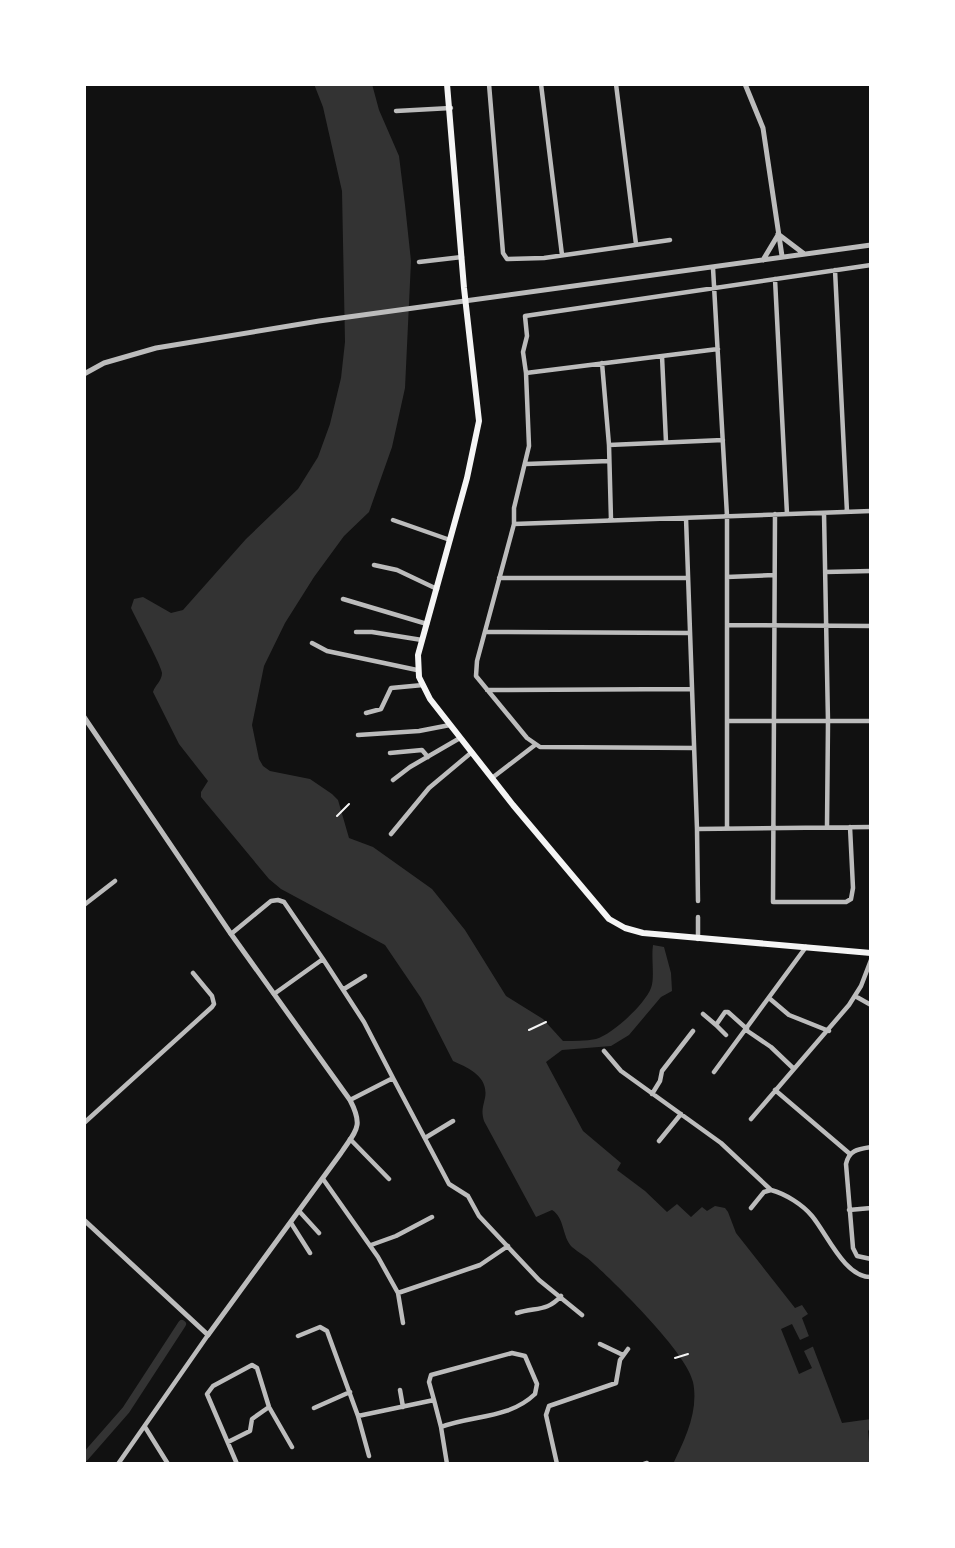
<svg xmlns="http://www.w3.org/2000/svg" width="955" height="1548" viewBox="0 0 955 1548" font-family="Montserrat,sans-serif">
<style>
.water{fill:#333}
.pier{fill:#111}
.lines{fill:none;stroke-linecap:round;stroke-linejoin:round}
.canal{stroke:#333;stroke-width:8}
.path{stroke:#f5f5f5;stroke-width:2}
.minor{stroke:#bcbcbc;stroke-width:4.5}
.tertiary{stroke:#bcbcbc;stroke-width:5}
.secondary{stroke:#f5f5f5;stroke-width:6}
</style>
<rect width="100%" height="100%" fill="#111"/>
<path class="water" d="M 314,84 L 372,84 L 379,110 L 399,156 L 405,205 L 411,261 L 405,388 L 392,447 L 369,512 L 344,536 L 314,577 L 285,623 L 264,666 L 252,725 L 259,759 L 263,766 L 270,771 L 310,779 L 332,794 L 338,800 L 349,838 L 373,847 L 432,889 L 465,930 L 506,996 L 543,1019 L 563,1041 C 574,1041 586,1041 596,1039 C 613,1034 645,1004 651,988 C 655,978 651,958 653,945 L 664,947 L 671,973 L 672,991 L 661,997 L 629,1035 L 611,1046 L 562,1050 L 546,1062 L 583,1131 L 621,1163 L 617,1170 L 645,1191 L 667,1212 L 677,1204 L 691,1217 L 702,1207 L 707,1211 L 715,1206 L 725,1208 L 728,1212 L 736,1233 L 795,1308 L 802,1305 L 808,1314 L 802,1318 L 842,1423 L 871,1419 L 871,1427 L 868,1431 L 871,1464 L 673,1464 C 685,1439 699,1411 693,1382 C 687,1353 617,1285 593,1263 C 587,1257 579,1253 572,1247 C 562,1237 565,1218 552,1210 L 536,1217 L 484,1121 C 481,1111 483,1107 485,1098 C 489,1076 468,1068 453,1061 L 421,998 L 385,945 L 281,889 L 269,879 L 201,797 L 201,792 L 208,781 L 179,744 L 153,692 C 155,685 162,681 162,673 C 162,667 136,619 131,608 L 134,599 L 143,597 L 171,613 L 183,610 L 246,539 L 298,489 L 318,457 L 330,424 L 341,378 L 345,342 L 342,191 L 323,107 Z"/>
<path class="pier" d="M 792,1324 L 800,1340 L 809,1336 L 814,1346 L 804,1351 L 812,1368 L 799,1374 L 781,1329 Z"/>
<g class="lines">
<path class="canal" d="M 84,1458 L 126,1410 L 182,1324"/>
<path class="path" d="M 337,816 L 349,804
M 529,1030 L 546,1022
M 675,1358 L 688,1354"/>
<path class="minor" d="M 489,84 L 503,253 L 507,259 L 544,258 L 670,240
M 541,84 L 562,255
M 616,84 L 636,244
M 396,111 L 451,108
M 419,262 L 462,257
M 713,268 L 727,516 L 727,828
M 835,270 L 847,512
M 775,279 L 787,514
M 662,356 L 666,442
M 602,363 L 609,445 L 611,520
M 526,373 L 718,349
M 609,445 L 723,440
M 526,464 L 609,461
M 824,513 L 828,722 L 827,827
M 775,514 L 773,902 L 846,902 L 851,899 L 853,888 L 850,827
M 686,518 L 697,829 L 698,901
M 393,520 L 450,540
M 514,524 L 871,511
M 374,565 L 397,570 L 437,589
M 825,572 L 871,571
M 727,577 L 774,575
M 499,578 L 687,578
M 343,599 L 427,624
M 727,625 L 871,626
M 356,632 L 372,632 L 422,640
M 485,632 L 689,633
M 312,643 L 327,651 L 417,670
M 487,690 L 691,689
M 366,713 L 381,709 L 391,688 L 423,685
M 727,721 L 871,721
M 358,735 L 419,731 L 450,725
M 694,748 L 540,747 L 527,738 L 476,676 L 477,661 L 514,524 L 514,508 L 529,446 L 526,373 L 523,352 L 527,336 L 525,316 L 871,265
M 390,753 L 422,750 L 428,757
M 492,778 L 535,745
M 393,780 L 410,767 L 460,738
M 697,829 L 871,827
M 391,834 L 429,788 L 472,752
M 84,905 L 115,881
M 231,934 L 271,901 L 278,900 L 284,902 L 323,959 L 274,994
M 698,939 L 698,917
M 323,959 L 364,1022 L 393,1078 L 350,1100
M 344,989 L 365,976
M 855,996 L 871,1005
M 769,998 L 789,1015 L 829,1031
M 703,1014 L 716,1025 L 725,1012 L 728,1012 L 747,1029
M 716,1025 L 726,1035
M 746,1030 L 771,1047 L 794,1069
M 604,1051 L 621,1071 L 721,1143 L 771,1190
M 714,1072 L 806,947
M 393,1078 L 449,1184 L 468,1196 L 479,1216 L 539,1280 L 582,1315
M 775,1090 L 850,1154
M 652,1094 L 660,1081 L 662,1071 L 693,1031
M 751,1119 L 849,1005 L 861,986 L 871,960
M 84,1123 L 212,1007 L 214,1004 L 212,996 L 193,973
M 425,1138 L 453,1121
M 350,1139 L 389,1179
M 659,1141 L 681,1114
M 871,1147 C 858,1149 849,1150 846,1164 L 853,1248 L 857,1256 L 871,1259
M 323,1179 L 378,1257 L 398,1293 L 480,1265 L 508,1246
M 751,1208 L 764,1192 L 771,1190 C 786,1194 803,1205 812,1216 C 827,1234 845,1278 871,1277
M 849,1210 L 871,1208
M 299,1211 L 319,1233
M 291,1223 L 310,1253
M 371,1245 L 396,1236 L 432,1217
M 398,1293 L 403,1323
M 517,1313 C 536,1307 547,1312 561,1296
M 298,1336 L 320,1327 L 327,1331 L 358,1416 L 434,1400 L 429,1382 L 431,1375 L 512,1353 L 525,1356 L 537,1384 L 535,1394 C 509,1419 473,1415 441,1427 L 447,1464
M 600,1344 L 623,1355
M 400,1390 L 403,1407
M 434,1400 L 441,1427
M 314,1408 L 350,1392
M 358,1416 L 369,1456
M 145,1427 L 168,1464
M 228,1442 L 250,1431 L 252,1419 L 269,1407
M 118,1464 L 208,1335
M 237,1464 L 207,1394 L 213,1386 L 252,1365 L 257,1368 L 269,1407 L 292,1447
M 557,1464 L 546,1415 L 549,1406 L 616,1383 L 620,1360 L 628,1349
M 644,1464 L 647,1463"/>
<path class="tertiary" d="M 745,84 L 763,128 L 782,256
M 778,234 L 803,253
M 763,260 L 778,235
M 84,374 L 104,363 L 156,348 L 319,321 L 871,245
M 84,717 L 231,934 L 350,1100 C 364,1127 356,1130 341,1153 L 208,1335 L 84,1220"/>
<path class="secondary" d="M 447,84 L 464,288 L 479,421 L 467,478 L 418,655 L 419,677 L 430,699 L 513,805 L 609,919 L 625,928 L 643,933 L 871,953"/>
</g>
<rect width="955" height="1548" fill="none" stroke="#ffffff" stroke-width="172"/>
</svg>
